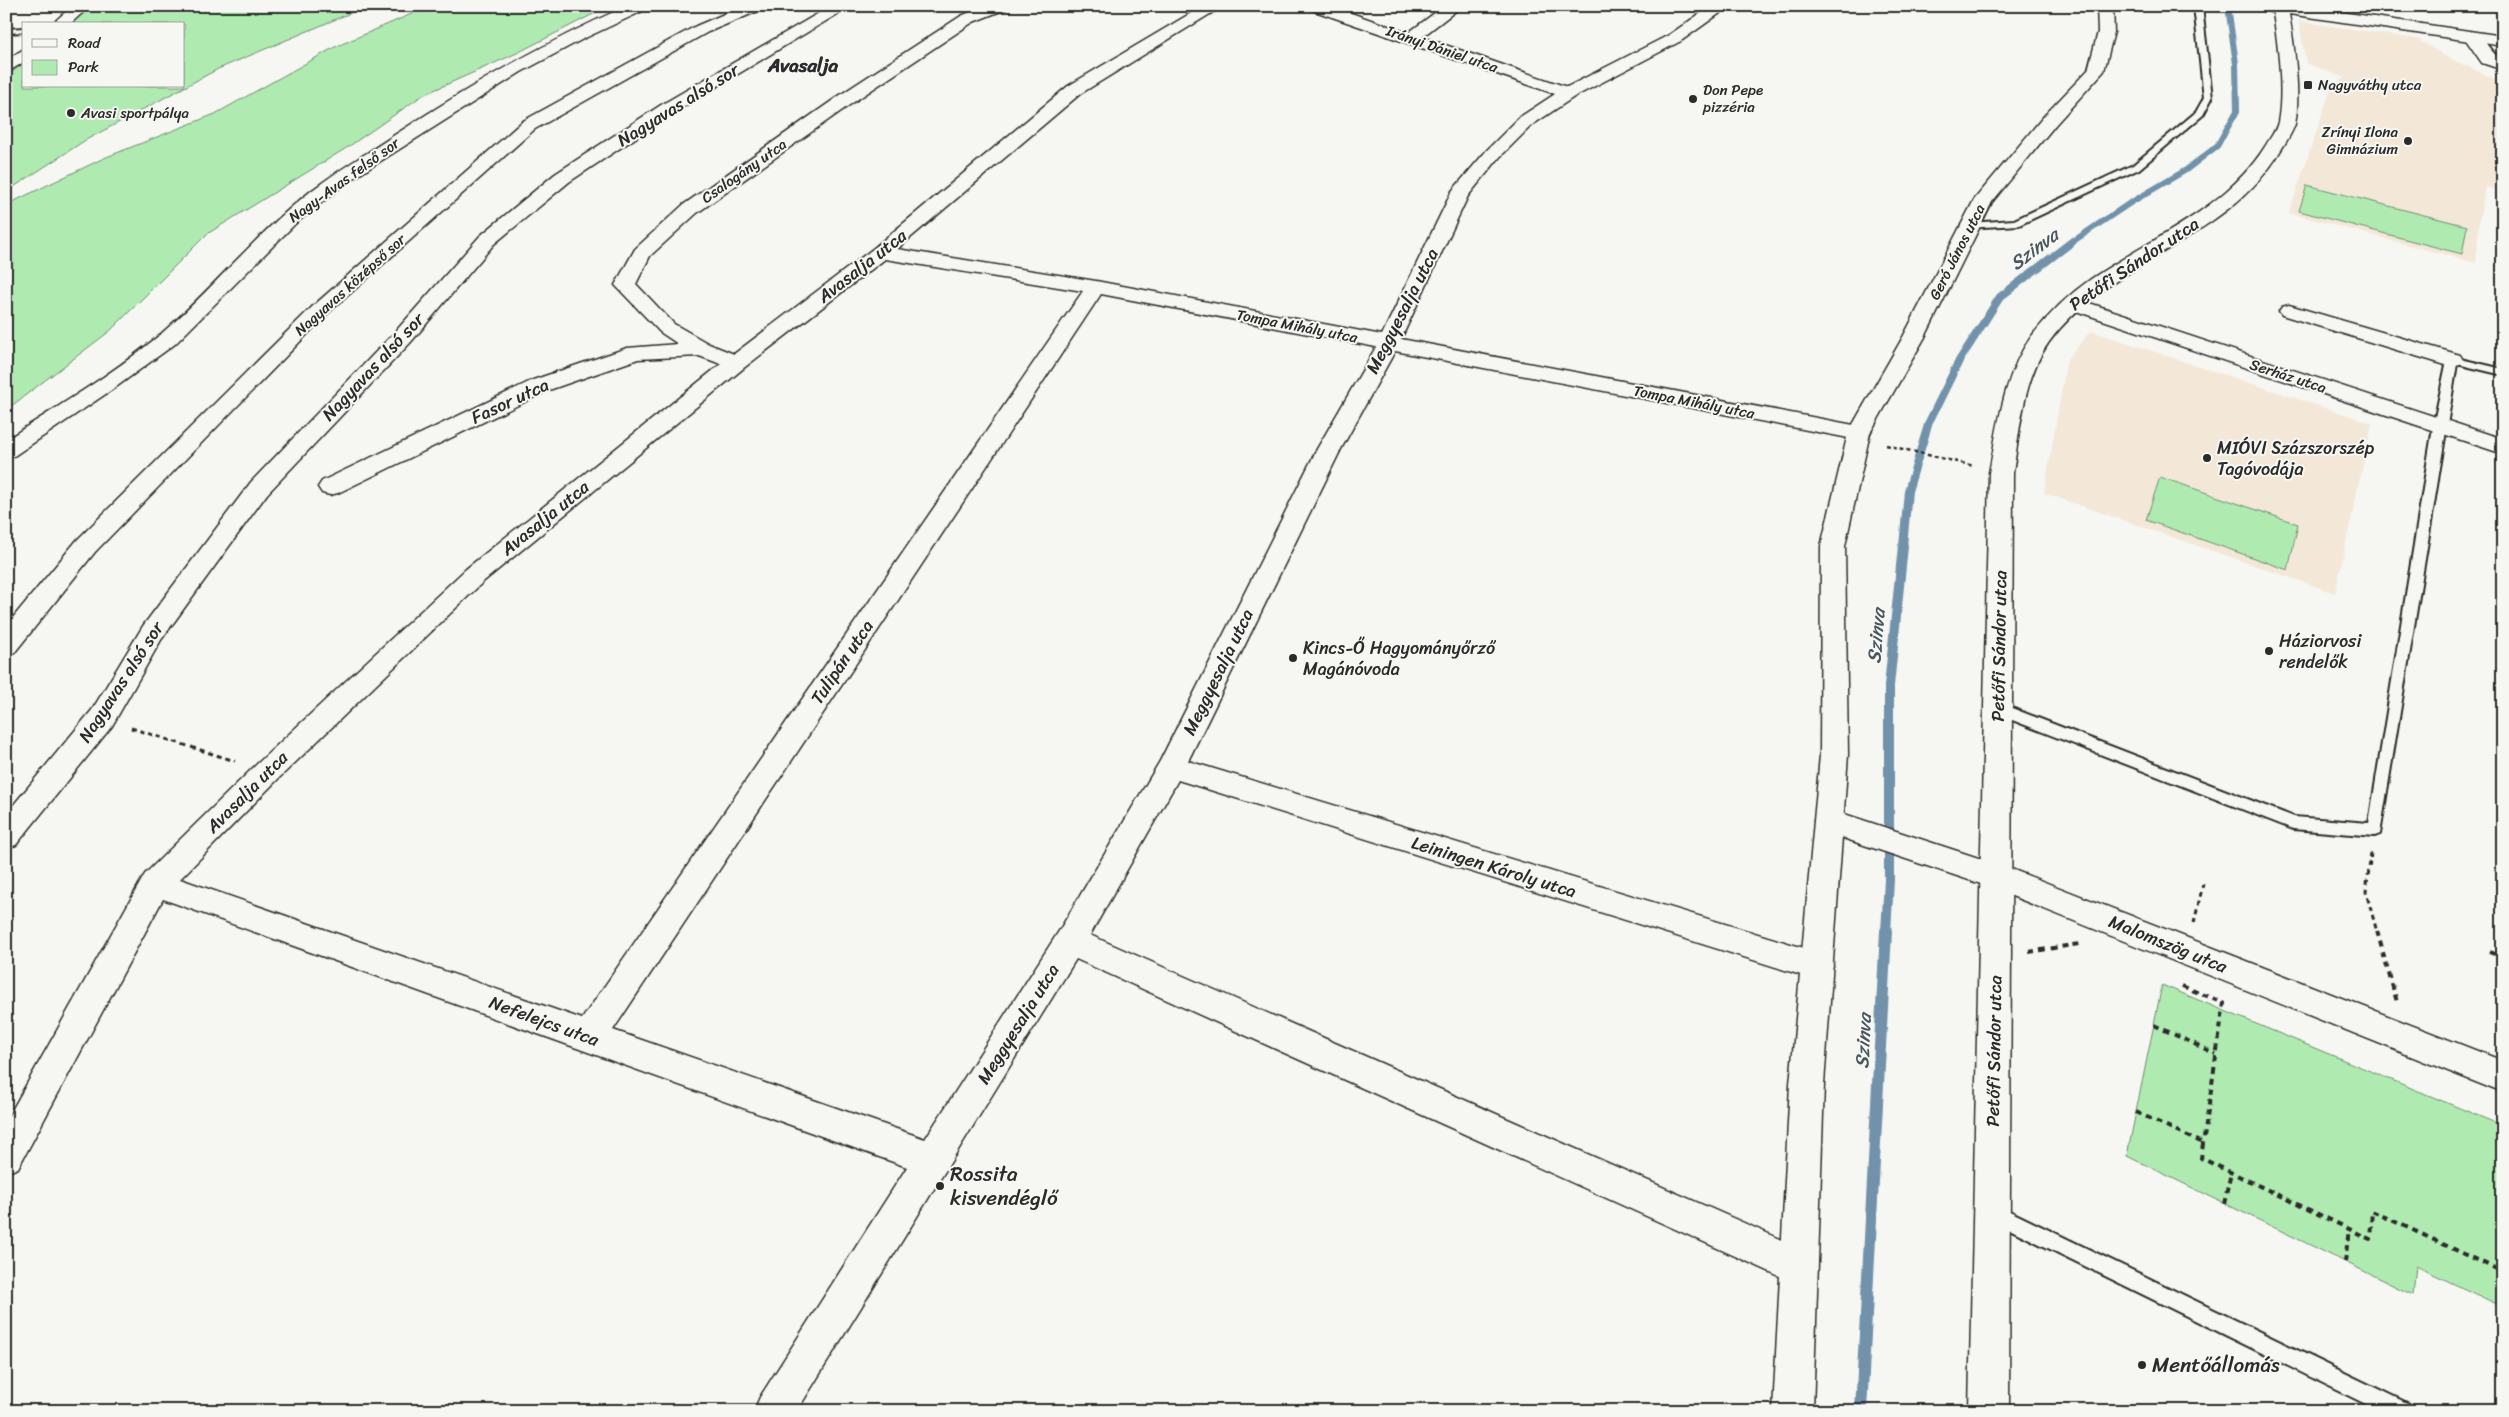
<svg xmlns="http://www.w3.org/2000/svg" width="2509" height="1417" viewBox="0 0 2509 1417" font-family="Sriracha,sans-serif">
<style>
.built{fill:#f3e8d8}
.green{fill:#afebb1;stroke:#6d8b6e}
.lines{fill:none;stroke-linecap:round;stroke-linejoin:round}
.stream-far3{stroke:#7192aa;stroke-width:6}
.stream-far2{stroke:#7192aa;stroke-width:8}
.stream-far1{stroke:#7192aa;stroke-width:10}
.stream{stroke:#7192aa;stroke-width:12}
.lane-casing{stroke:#2b2b2b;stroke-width:4}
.street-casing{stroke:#2b2b2b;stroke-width:3}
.secondary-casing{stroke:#2b2b2b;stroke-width:3}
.path-far3{stroke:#2b2b2b;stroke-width:2;stroke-dasharray:3 2.5;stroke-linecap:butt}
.path-far2{stroke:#2b2b2b;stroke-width:2.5;stroke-dasharray:4 3;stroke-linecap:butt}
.path-far1{stroke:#2b2b2b;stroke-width:3;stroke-dasharray:5 4;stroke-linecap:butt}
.path{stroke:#2b2b2b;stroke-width:4;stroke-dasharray:6 5;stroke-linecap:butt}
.lane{fill:#f6f6f2;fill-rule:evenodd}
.street{fill:#f6f6f2;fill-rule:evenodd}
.secondary{fill:#f6f6f2;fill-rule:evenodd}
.poi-dot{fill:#2b2b2b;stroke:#f6f6f2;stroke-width:2}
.labels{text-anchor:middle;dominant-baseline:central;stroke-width:4;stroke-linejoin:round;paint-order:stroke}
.far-street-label{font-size:15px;fill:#2b2b2b;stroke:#f6f6f2}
.far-poi-label{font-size:15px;fill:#2b2b2b;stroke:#f6f6f2;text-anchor:start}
.street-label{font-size:18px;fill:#2b2b2b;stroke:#f6f6f2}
.poi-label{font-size:18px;fill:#2b2b2b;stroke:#f6f6f2;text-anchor:start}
.far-district-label{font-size:19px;font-weight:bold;fill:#2b2b2b;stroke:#f6f6f2}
.water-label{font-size:19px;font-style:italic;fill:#485660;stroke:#f6f6f2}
.near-poi-label{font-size:21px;fill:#2b2b2b;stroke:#f6f6f2;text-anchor:start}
</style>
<rect width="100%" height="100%" fill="#f6f6f2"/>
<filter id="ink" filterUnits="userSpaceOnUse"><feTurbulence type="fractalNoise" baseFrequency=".02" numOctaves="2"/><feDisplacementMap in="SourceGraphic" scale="10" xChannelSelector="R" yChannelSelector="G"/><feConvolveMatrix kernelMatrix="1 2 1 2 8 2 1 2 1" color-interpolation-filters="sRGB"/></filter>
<g filter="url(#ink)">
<path class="built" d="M 2299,21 L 2417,39 L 2445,56 L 2503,83 L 2503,191 L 2485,187 L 2479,223 L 2476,263 L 2289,213 L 2332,85 L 2345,78 L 2306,63 Z
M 2091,331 L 2372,423 L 2335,593 L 2044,493 L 2067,359 Z"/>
<path class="green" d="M 92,6 L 367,6 L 218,69 L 84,141 L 6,192 L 6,77 L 24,62 L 24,86 L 184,86 L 184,24 L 70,24 Z
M 430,6 L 609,6 L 517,53 L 423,95 L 348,147 L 207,234 L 110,331 L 6,410 L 6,205 L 104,158 L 215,114 L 335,47 Z
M 2307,185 L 2467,226 L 2462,254 L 2299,211 Z
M 2160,477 L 2298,524 L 2288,570 L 2146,520 Z
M 2162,985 L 2503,1126 L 2503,1307 L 2416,1266 L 2413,1295 L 2127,1156 Z"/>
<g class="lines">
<path class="stream-far3" d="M 2072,242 L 2130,203 L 2186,170 L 2217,146 L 2237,111 L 2236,64 L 2228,6"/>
<path class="stream-far2" d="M 1903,547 L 1908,491 L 1929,422 L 1959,361 L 2000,297 L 2073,241"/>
<path class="stream-far1" d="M 1886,932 L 1889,880 L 1889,686 L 1903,546"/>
<path class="stream" d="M 1861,1411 L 1886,931"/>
<g class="lane-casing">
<path id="lane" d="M 2194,6 L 2202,6 L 2212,98 L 2203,115 L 2139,169 L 2019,225 L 1966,228 L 1966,224 L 1969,223 L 2014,220 L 2133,165 L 2196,112 L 2204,98 Z
M 24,28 L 24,32 L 6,33 L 6,29 Z
M 2452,357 L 2503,369 L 2503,375 L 2457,364 L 2380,834 L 2375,836 L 2293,829 L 1994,713 L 1992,709 L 1994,705 L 2004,705 L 2294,817 L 2369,823 L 2433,427 L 2447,360 Z
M 1993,1203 L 2409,1404 L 2412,1411 L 2380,1411 L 1987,1218 L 1984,1212 L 1987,1206 Z"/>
</g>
<g class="street-casing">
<path id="street" d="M 72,6 L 90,6 L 70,24 L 52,24 Z
M 627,6 L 649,6 L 647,9 L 583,39 L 521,72 L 346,183 L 296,223 L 175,344 L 116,387 L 14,456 L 6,458 L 6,440 C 58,406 113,374 161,334 C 213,289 256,234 311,191 C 337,171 366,154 393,136 C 468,87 545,42 627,6 Z
M 743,6 L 765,6 L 763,9 L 708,32 L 535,129 L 326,315 L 95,552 L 15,652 L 6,655 L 6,626 L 77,540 L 312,307 L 523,121 L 696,26 Z
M 831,6 L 851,6 L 673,113 L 569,182 L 494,244 L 411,342 L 267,494 L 161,640 L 112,726 L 16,845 L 6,848 L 6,814 L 92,710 L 143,626 L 251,482 L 395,332 L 480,236 L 555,174 L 661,105 Z
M 985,6 L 1008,6 L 1006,9 L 973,22 L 858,99 L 697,213 L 650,256 L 636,284 L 674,324 L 709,344 L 734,354 L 874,248 L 1068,86 L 1203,6 L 1223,6 L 1080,94 L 897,249 L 1096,281 L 1382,335 L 1452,191 L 1487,150 L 1520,117 L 1555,94 L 1309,9 L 1307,6 L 1331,6 L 1408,33 L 1444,6 L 1462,6 L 1422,37 L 1567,87 L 1669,35 L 1711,6 L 1730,6 L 1681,41 L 1574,97 L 1532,125 L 1499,158 L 1468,196 L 1401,339 L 1859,426 L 1867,428 L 1870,433 L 1867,438 L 1859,440 L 1395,351 L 1341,449 L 1188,761 L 1817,952 L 1828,956 L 1833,966 L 1828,976 L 1817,980 L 1178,780 L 1090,935 L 1812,1253 L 1817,1266 L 1812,1279 L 1799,1284 L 1786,1279 L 1076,959 L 797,1411 L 754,1411 L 760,1397 L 907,1167 L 163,899 L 18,1168 L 6,1173 L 6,1121 L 145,874 L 258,763 L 466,569 L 721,364 L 699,356 L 638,359 L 549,390 L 338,493 L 330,495 L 322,493 L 318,487 L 322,481 L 533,380 L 627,348 L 678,344 L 660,332 L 615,285 L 635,249 L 683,205 L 846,91 L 961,16 ZM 885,259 L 1083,291 L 582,1019 L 180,879 L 278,779 L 484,581 L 745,367 ZM 1101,294 L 1376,347 L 1317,449 L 1160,761 L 1059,931 L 925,1139 L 613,1030 Z
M 2472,32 C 2485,35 2489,54 2503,59 L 2503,70 L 2482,63 L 2464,37 Z
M 24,49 L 24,62 L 6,73 L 6,60 Z
M 2074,298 L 2503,439 L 2503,454 L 2067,308 L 2064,304 L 2067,300 Z
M 2289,305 L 2460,355 L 2463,360 L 2460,365 L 2452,367 L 2282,315 L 2279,311 L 2282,307 Z
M 1829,809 L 2006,867 L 2503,1061 L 2503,1093 L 1987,886 L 1819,830 L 1814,821 L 1819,812 Z"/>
</g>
<g class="secondary-casing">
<path id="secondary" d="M 2097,6 L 2113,6 L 2114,32 L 2104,71 L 2056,124 L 1992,202 L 1925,337 L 1870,433 L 1845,546 L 1848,755 L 1824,1084 L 1813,1411 L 1773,1411 L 1790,1084 L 1820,755 L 1821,546 L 1848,433 L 1903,337 L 1974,200 L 2044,116 L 2088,70 L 2098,32 Z
M 2258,6 L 2300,6 L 2503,36 L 2503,46 L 2289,14 C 2294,42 2301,96 2295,124 C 2292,133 2286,142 2281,150 C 2228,241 2110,259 2049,342 C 2023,379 2020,430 2013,473 L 2009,1411 L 1969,1411 L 1989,473 C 1998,427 2003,376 2031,337 C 2048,315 2068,295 2091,279 C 2151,238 2226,210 2266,145 C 2270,138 2276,131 2278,122 C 2284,91 2278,44 2273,13 L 2260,9 Z"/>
</g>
<path class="path-far3" d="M 2493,6 L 2499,17"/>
<path class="path-far2" d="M 1886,445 L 1974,466"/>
<path class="path-far1" d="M 131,728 L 235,761
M 2371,853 L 2366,892 L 2377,932
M 2498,873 L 2503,874
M 2194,923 L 2203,884"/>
<path class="path" d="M 2377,931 L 2397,1002
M 2029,952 L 2079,944
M 2490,952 L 2503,957
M 2182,986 L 2224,1003 L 2201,1158 L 2370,1239 L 2372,1211 L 2503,1272
M 2154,1025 L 2216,1054
M 2136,1112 L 2203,1143
M 2224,1204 L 2231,1173
M 2345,1262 L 2349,1229"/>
<use href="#lane" class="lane"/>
<use href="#street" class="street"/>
<use href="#secondary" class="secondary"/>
</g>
</g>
<g class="poi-dot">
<rect x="2303" y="80" width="10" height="10" rx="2.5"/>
<circle cx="1693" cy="99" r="5"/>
<circle cx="71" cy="113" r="5"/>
<circle cx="2408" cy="141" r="5"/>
<circle cx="2207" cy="458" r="5"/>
<circle cx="2269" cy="651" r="5"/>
<circle cx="1293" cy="658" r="5"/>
<circle cx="940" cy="1186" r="5"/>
<circle cx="2142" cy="1365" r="5"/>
</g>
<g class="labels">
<g class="far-street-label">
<text transform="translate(1442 49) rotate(19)">Irányi Dániel utca</text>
<text transform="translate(744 171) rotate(-35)">Csalogány utca</text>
<text transform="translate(344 180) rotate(-36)">Nagy-Avas felső sor</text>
<text transform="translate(1957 252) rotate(-63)">Geró János utca</text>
<text transform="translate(350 285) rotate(-42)">Nagyavas középső sor</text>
<text transform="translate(1297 326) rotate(11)">Tompa Mihály utca</text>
<text transform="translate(2288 376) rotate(18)">Serház utca</text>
<text transform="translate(1694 402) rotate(11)">Tompa Mihály utca</text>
</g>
<g class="far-poi-label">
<text x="2318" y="85">Nagyváthy utca</text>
<text x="1703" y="90">Don Pepe<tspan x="1703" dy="17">pizzéria</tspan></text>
<text x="81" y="113">Avasi sportpálya</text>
<text x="2398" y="132" text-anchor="end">Zrínyi Ilona<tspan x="2398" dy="17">Gimnázium</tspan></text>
</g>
<g class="street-label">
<text transform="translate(678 105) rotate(-32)">Nagyavas alsó sor</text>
<text transform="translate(2134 264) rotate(-34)">Petőfi Sándor utca</text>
<text transform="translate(862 266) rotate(-38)">Avasalja utca</text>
<text transform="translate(1402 311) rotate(-63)">Meggyesalja utca</text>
<text transform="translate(373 367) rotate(-47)">Nagyavas alsó sor</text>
<text transform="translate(510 401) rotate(-25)">Fasor utca</text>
<text transform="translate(545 518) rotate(-39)">Avasalja utca</text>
<text transform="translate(1999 646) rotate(-89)">Petőfi Sándor utca</text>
<text transform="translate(842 662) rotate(-56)">Tulipán utca</text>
<text transform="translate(1218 672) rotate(-64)">Meggyesalja utca</text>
<text transform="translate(121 682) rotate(-57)">Nagyavas alsó sor</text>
<text transform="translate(247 792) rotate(-45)">Avasalja utca</text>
<text transform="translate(1494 867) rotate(17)">Leiningen Károly utca</text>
<text transform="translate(2168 944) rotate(22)">Malomszög utca</text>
<text transform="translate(544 1021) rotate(20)">Nefelejcs utca</text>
<text transform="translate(1018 1024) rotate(-58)">Meggyesalja utca</text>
<text transform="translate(1994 1051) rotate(-89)">Petőfi Sándor utca</text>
</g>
<g class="poi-label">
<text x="2217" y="448">MIÓVI Százszorszép<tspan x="2217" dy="21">Tagóvodája</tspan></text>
<text x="2279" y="641">Háziorvosi<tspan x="2279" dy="21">rendelők</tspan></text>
<text x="1303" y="648">Kincs-Ő Hagyományőrző<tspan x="1303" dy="21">Magánóvoda</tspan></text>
</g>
<g class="far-district-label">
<text x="803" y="65">Avasalja</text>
</g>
<g class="water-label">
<text transform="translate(2034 249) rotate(-37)">Szinva</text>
<text transform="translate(1876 636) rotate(-85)">Szinva</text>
<text transform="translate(1863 1041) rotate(-87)">Szinva</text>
</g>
<g class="near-poi-label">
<text x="950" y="1174">Rossita<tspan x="950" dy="24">kisvendéglő</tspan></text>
<text x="2152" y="1365">Mentőállomás</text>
</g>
</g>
<rect width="2509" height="1417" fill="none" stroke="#f6f6f2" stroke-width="25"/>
<rect x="12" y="12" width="2484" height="1392" fill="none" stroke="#2b2b2b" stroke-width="2" filter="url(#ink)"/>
<rect x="22" y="22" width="162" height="65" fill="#f6f6f2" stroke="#a5a5a2"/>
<rect x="32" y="39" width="25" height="8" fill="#f6f6f2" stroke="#a5a5a2"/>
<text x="68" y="48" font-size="15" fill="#2b2b2b">Road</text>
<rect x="32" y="60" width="25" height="15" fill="#afebb1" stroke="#a5a5a2"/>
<text x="68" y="72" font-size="15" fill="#2b2b2b">Park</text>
</svg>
